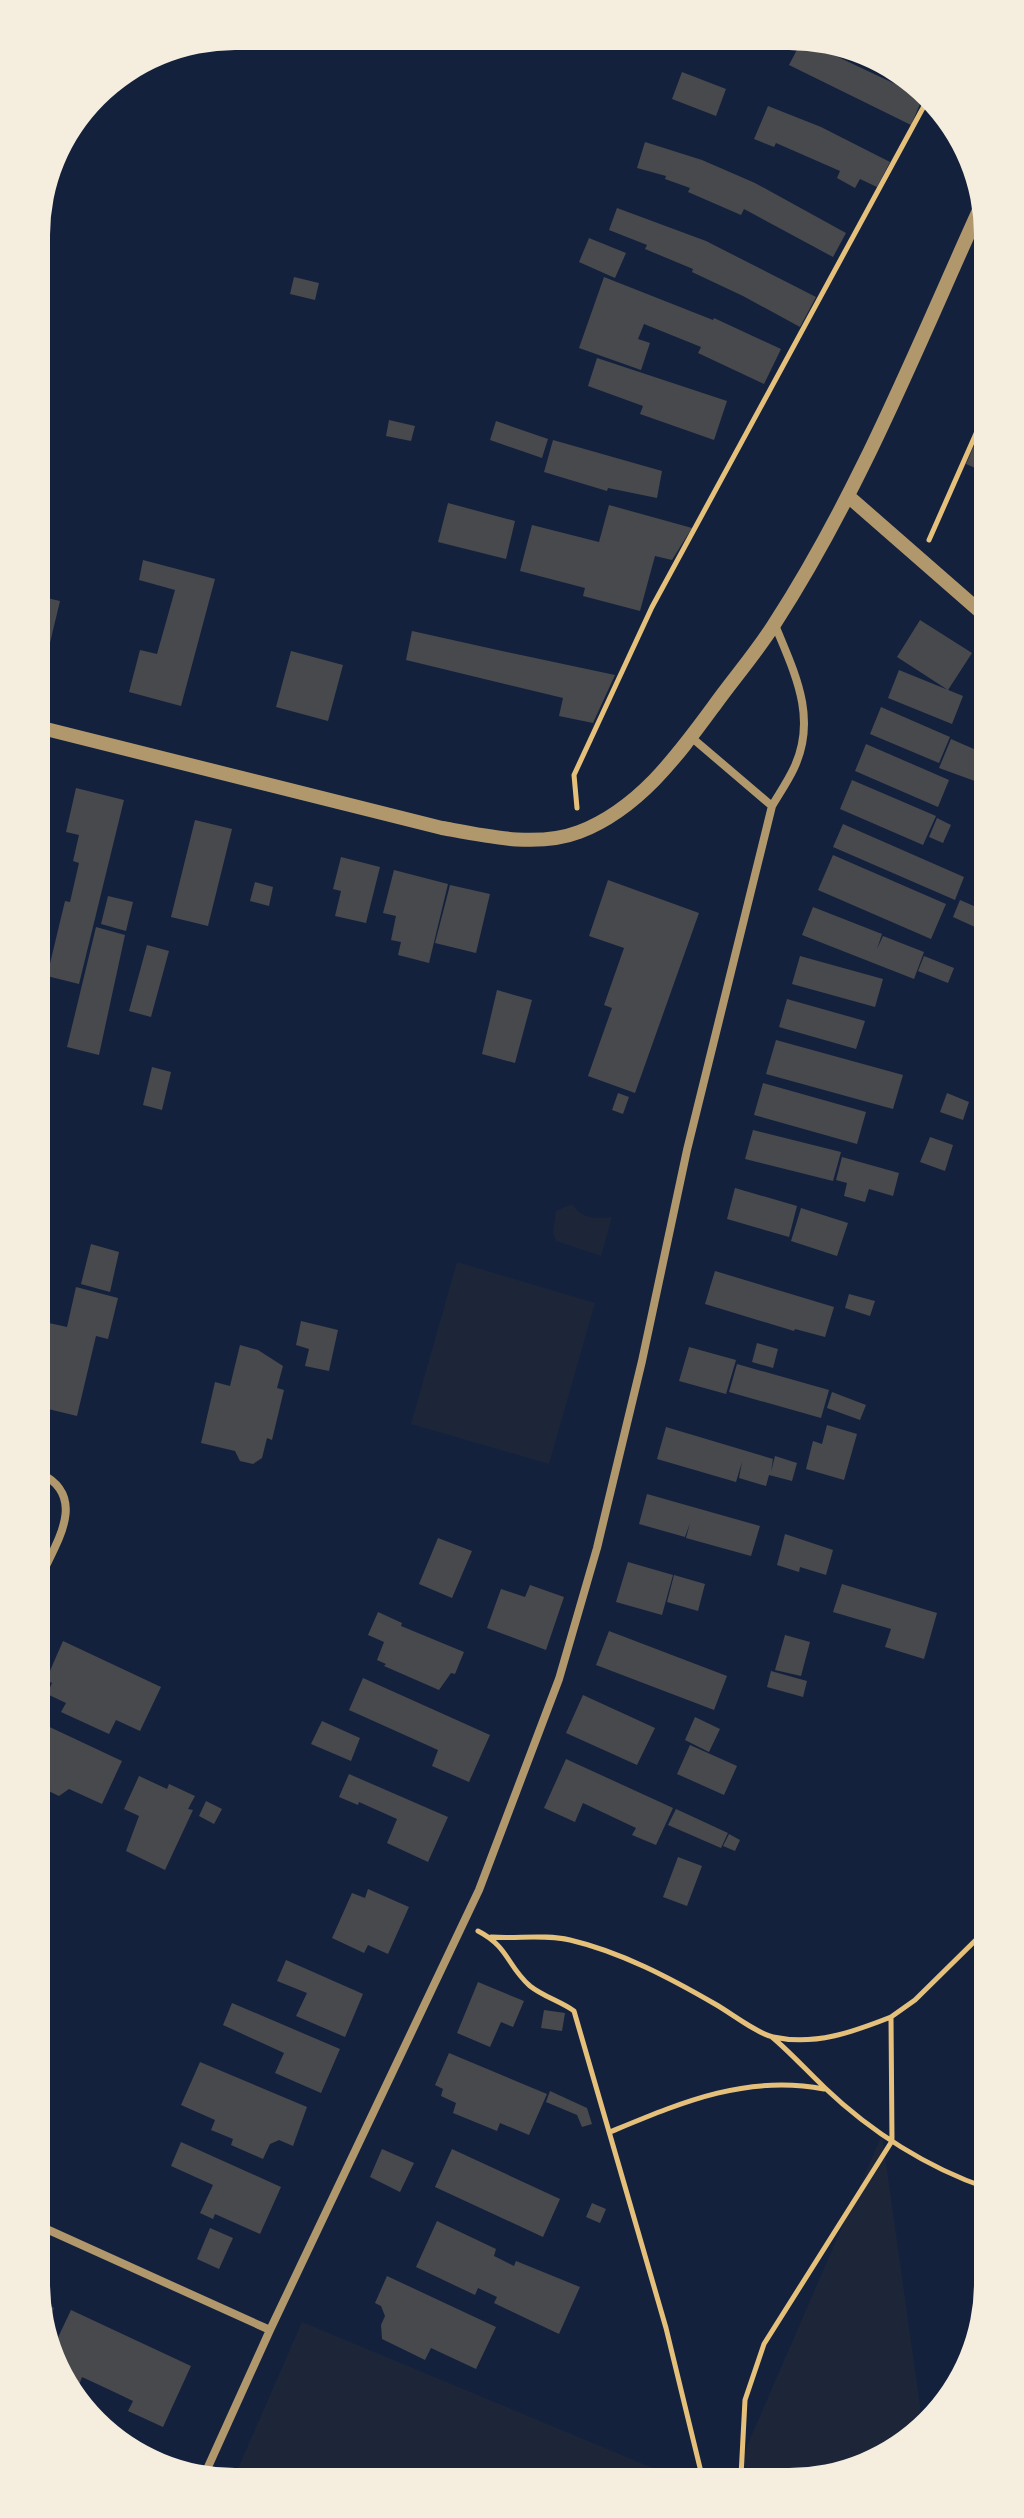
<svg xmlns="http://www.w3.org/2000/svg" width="1024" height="2518" viewBox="0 0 1024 2518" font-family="'Fira Sans',sans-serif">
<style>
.green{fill:#1d2539}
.building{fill:#48494c}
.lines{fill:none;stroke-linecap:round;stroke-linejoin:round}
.path{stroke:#e5c07b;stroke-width:5}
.minor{stroke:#b1986c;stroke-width:8}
.tertiary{stroke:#b1986c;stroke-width:14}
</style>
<rect width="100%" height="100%" fill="#14213d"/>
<path class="green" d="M 572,1204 C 582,1219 595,1219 612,1217 L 601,1256 L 556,1241 L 553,1233 L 556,1211 Z
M 457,1262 L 595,1303 L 549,1464 L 411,1424 Z
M 882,2135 L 923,2427 L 899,2449 L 840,2475 L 734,2476 Z
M 302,2322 L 672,2476 L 234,2478 Z"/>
<path class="building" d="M 802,40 L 923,97 L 911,125 L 789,65 Z
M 682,72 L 726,89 L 716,116 L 672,99 Z
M 768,106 L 821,127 L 890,162 L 877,187 L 860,179 L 855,188 L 837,178 L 840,171 L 776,143 L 774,147 L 754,139 Z
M 645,142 L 702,160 L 755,183 L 846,233 L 833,257 L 744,209 L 741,215 L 688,192 L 690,188 L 665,179 L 666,176 L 637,168 Z
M 617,208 L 706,241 L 816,297 L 800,327 L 743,296 L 692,272 L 693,269 L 645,249 L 647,245 L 609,230 Z
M 589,238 L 626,253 L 615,278 L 579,262 Z
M 294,277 L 319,283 L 315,300 L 290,294 Z
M 604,277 L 713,320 L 714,318 L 781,349 L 764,384 L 698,353 L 701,347 L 644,324 L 638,339 L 650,343 L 641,370 L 579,348 Z
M 597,358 L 727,401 L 714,440 L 640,414 L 643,406 L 588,386 Z
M 389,420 L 415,426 L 411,441 L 386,436 Z
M 496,421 L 548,439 L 542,458 L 490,440 Z
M 982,427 L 982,471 L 966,464 Z
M 553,440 L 662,471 L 657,498 L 608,488 L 607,491 L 544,472 Z
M 448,503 L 515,521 L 506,559 L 438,542 Z
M 609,505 L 692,528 L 672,560 L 655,556 L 640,611 L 583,596 L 585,588 L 520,571 L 532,525 L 599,542 Z
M 143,560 L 215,579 L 181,706 L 129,692 L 140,650 L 157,654 L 175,590 L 139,580 Z
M 38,596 L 60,601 L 49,647 L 38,644 Z
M 920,620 L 972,653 L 948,690 L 897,657 Z
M 412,631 L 502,651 L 615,675 L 593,723 L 559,716 L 563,698 L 406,660 Z
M 291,651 L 343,665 L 328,721 L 276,707 Z
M 899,670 L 963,696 L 952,724 L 888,698 Z
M 881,707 L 950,737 L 939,763 L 870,734 Z
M 951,739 L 983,753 L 983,784 L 939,768 Z
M 866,744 L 949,780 L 938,807 L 855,771 Z
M 852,780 L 936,816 L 923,845 L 840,809 Z
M 76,788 L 124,800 L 79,984 L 47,976 L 65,901 L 70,902 L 79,863 L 73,861 L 79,835 L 66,832 Z
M 937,818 L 951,825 L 943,843 L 929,837 Z
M 195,820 L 232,829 L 208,926 L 171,917 Z
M 843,824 L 964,877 L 955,900 L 833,847 Z
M 833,855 L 946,904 L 931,939 L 818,890 Z
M 341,857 L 380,867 L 366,923 L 335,916 L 341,891 L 333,889 Z
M 394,870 L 448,884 L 429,963 L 398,955 L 401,942 L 391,940 L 396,916 L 383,913 Z
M 608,880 L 699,913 L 635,1093 L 588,1076 L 612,1008 L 604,1005 L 624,948 L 589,936 Z
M 255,882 L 273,887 L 269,906 L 250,901 Z
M 450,885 L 490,894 L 476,953 L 435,943 Z
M 108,896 L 133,902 L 126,931 L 101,924 Z
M 960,900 L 983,910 L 975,927 L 953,917 Z
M 813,907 L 882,934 L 877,949 L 883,936 L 924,952 L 914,979 L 802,935 Z
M 96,927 L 125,935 L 99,1055 L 67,1047 Z
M 147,945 L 169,951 L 151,1017 L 129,1011 Z
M 800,956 L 883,979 L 875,1007 L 792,984 Z
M 924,956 L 954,968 L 948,983 L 918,971 Z
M 497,990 L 532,1000 L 515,1063 L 482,1054 Z
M 787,999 L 865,1021 L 856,1049 L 779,1027 Z
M 776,1040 L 903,1075 L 893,1109 L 766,1074 Z
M 152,1067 L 171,1072 L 162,1110 L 143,1105 Z
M 763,1083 L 866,1112 L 857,1144 L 754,1115 Z
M 618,1093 L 629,1097 L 623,1114 L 612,1110 Z
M 947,1093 L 969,1102 L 963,1120 L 940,1112 Z
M 39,1116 L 47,1118 L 40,1145 L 39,1145 Z
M 753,1130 L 841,1152 L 833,1181 L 745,1159 Z
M 930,1137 L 953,1145 L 945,1171 L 920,1162 Z
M 842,1157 L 899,1173 L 893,1196 L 869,1189 L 865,1202 L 844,1196 L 847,1183 L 836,1180 Z
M 735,1188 L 797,1206 L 789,1237 L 727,1219 Z
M 801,1208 L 848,1223 L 837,1256 L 791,1241 Z
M 91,1244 L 119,1252 L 110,1292 L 81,1284 Z
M 715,1271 L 834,1307 L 825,1337 L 795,1329 L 794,1331 L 705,1304 Z
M 76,1287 L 118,1298 L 108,1339 L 96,1336 L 77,1416 L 40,1407 L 44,1378 L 40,1377 L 40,1321 L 67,1327 Z
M 849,1294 L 875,1301 L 870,1316 L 845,1308 Z
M 301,1321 L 338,1330 L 329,1371 L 305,1366 L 309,1349 L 296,1345 Z
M 757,1343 L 778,1349 L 773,1368 L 752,1362 Z
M 240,1345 L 258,1350 L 283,1366 L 277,1388 L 284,1390 L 272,1440 L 267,1438 L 262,1458 L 253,1464 L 240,1461 L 235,1451 L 201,1443 L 215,1382 L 230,1386 Z
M 689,1347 L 736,1360 L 726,1394 L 679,1381 Z
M 737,1364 L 829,1390 L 821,1418 L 729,1392 Z
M 832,1392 L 866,1405 L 860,1420 L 827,1408 Z
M 827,1425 L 857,1434 L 844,1480 L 806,1469 L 813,1441 L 822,1444 Z
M 666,1427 L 773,1459 L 771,1472 L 775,1456 L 797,1463 L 792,1481 L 769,1475 L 766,1486 L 739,1478 L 742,1462 L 736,1482 L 657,1459 Z
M 647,1494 L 760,1526 L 751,1556 L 686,1538 L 690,1523 L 685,1537 L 639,1524 Z
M 785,1534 L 833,1550 L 826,1575 L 800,1567 L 799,1572 L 777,1565 Z
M 438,1538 L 472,1551 L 452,1598 L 419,1584 Z
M 628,1562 L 673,1575 L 662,1615 L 616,1602 Z
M 674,1575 L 705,1584 L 698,1611 L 667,1602 Z
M 842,1584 L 937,1613 L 924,1659 L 885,1647 L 891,1629 L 833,1612 Z
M 530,1585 L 564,1597 L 546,1650 L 487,1628 L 501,1589 L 525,1597 Z
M 378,1612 L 402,1623 L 401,1626 L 464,1652 L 455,1674 L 451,1673 L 439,1690 L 384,1666 L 386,1664 L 377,1660 L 384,1642 L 368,1635 Z
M 609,1631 L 727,1676 L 714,1710 L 596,1665 Z
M 785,1635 L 810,1642 L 801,1676 L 775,1670 Z
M 63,1641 L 161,1687 L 140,1731 L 116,1720 L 109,1734 L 61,1712 L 66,1703 L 47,1694 L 52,1683 L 46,1680 Z
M 771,1671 L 807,1681 L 803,1697 L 767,1687 Z
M 363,1678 L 490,1735 L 469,1782 L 432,1766 L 438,1750 L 349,1710 Z
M 583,1695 L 655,1728 L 637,1765 L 566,1733 Z
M 695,1717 L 720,1729 L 709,1752 L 685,1740 Z
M 322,1721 L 360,1738 L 351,1761 L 311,1744 Z
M 41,1723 L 122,1761 L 102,1804 L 69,1789 L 59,1796 L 42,1788 Z
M 690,1745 L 737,1766 L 724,1795 L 677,1774 Z
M 566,1759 L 673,1808 L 656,1845 L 632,1835 L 636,1828 L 583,1803 L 575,1822 L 544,1808 Z
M 349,1774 L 448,1817 L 428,1862 L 387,1843 L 397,1819 L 359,1802 L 358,1805 L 339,1797 Z
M 139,1776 L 167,1789 L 169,1784 L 195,1796 L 188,1809 L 193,1810 L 165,1870 L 126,1851 L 139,1816 L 124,1809 Z
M 206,1801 L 222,1809 L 214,1824 L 199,1816 Z
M 676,1809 L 728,1833 L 721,1848 L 668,1825 Z
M 729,1834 L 740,1840 L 735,1851 L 723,1846 Z
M 678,1857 L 702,1866 L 687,1906 L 663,1897 Z
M 368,1889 L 409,1907 L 388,1954 L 368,1945 L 364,1953 L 332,1938 L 352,1893 L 365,1898 Z
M 286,1960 L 363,1994 L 345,2037 L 296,2016 L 307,1993 L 277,1981 Z
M 478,1982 L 524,2001 L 513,2027 L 501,2022 L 490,2047 L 457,2033 Z
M 232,2003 L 340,2049 L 321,2093 L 275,2073 L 284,2053 L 223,2025 Z
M 544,2010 L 565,2013 L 562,2031 L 541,2028 Z
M 449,2053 L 547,2094 L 529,2135 L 500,2123 L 497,2131 L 453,2113 L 456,2103 L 441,2096 L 443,2089 L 435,2085 Z
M 200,2062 L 307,2107 L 293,2146 L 279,2140 L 270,2144 L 263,2159 L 231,2145 L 233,2139 L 211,2130 L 215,2120 L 181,2105 Z
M 550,2091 L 587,2108 L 592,2124 L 582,2127 L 577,2115 L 546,2102 Z
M 181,2142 L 281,2187 L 260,2234 L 215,2214 L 213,2219 L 200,2213 L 213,2185 L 171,2166 Z
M 382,2149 L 414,2163 L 400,2192 L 370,2177 Z
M 452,2149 L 560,2199 L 543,2237 L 435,2187 Z
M 592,2203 L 606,2209 L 600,2223 L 586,2217 Z
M 437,2221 L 496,2249 L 494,2256 L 514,2266 L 516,2261 L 580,2287 L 559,2334 L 494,2303 L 497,2297 L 478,2288 L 475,2295 L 416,2267 Z
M 210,2228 L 233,2238 L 219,2269 L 197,2259 Z
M 387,2276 L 496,2327 L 476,2369 L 431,2348 L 425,2360 L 382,2339 L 381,2325 L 385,2316 L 381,2306 L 375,2303 Z
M 43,2303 L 54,2308 L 43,2334 Z
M 71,2310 L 191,2366 L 163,2427 L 128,2411 L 133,2401 L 110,2390 L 82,2377 L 78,2388 L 75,2386 L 52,2350 Z"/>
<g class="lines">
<path class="path" d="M 929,540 L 982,420
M 577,808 L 574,775 L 652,607 L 930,95
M 478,1931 C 509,1947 507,1966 530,1986 C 544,1997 560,2001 574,2011 L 666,2328 L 702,2476
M 491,1937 C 517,1939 544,1934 570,1940 C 621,1952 670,1978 715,2004 C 731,2013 756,2033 773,2037 C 815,2046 853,2032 891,2017
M 772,2037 C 791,2053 807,2071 825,2088 C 871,2132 928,2168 987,2188
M 610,2132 C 680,2103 746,2074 824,2089
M 741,2476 L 745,2400 L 764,2344 L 892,2141 L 891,2017 L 915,2000 L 987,1929"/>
<path class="minor" d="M 691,737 L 772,806
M 40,1473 C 89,1497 56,1543 40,1578
M 42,2227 L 270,2330
M 203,2478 L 270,2330 L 479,1890 L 559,1679 L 597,1548 L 642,1361 L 687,1150 L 772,806 C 779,794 788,781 794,768 C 818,717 794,672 775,625"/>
<path class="tertiary" d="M 848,496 L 983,614
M 38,727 L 442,828 C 485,836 537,848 579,832 C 639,809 678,755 714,706 C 734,678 757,652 775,623 C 859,493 917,347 981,206"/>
</g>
<path d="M0 0H1024V2518H0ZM235 50H789A185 185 0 0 1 974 235V2283A185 185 0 0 1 789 2468H235A185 185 0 0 1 50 2283V235A185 185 0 0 1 235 50Z" fill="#f5edde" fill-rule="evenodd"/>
</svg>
